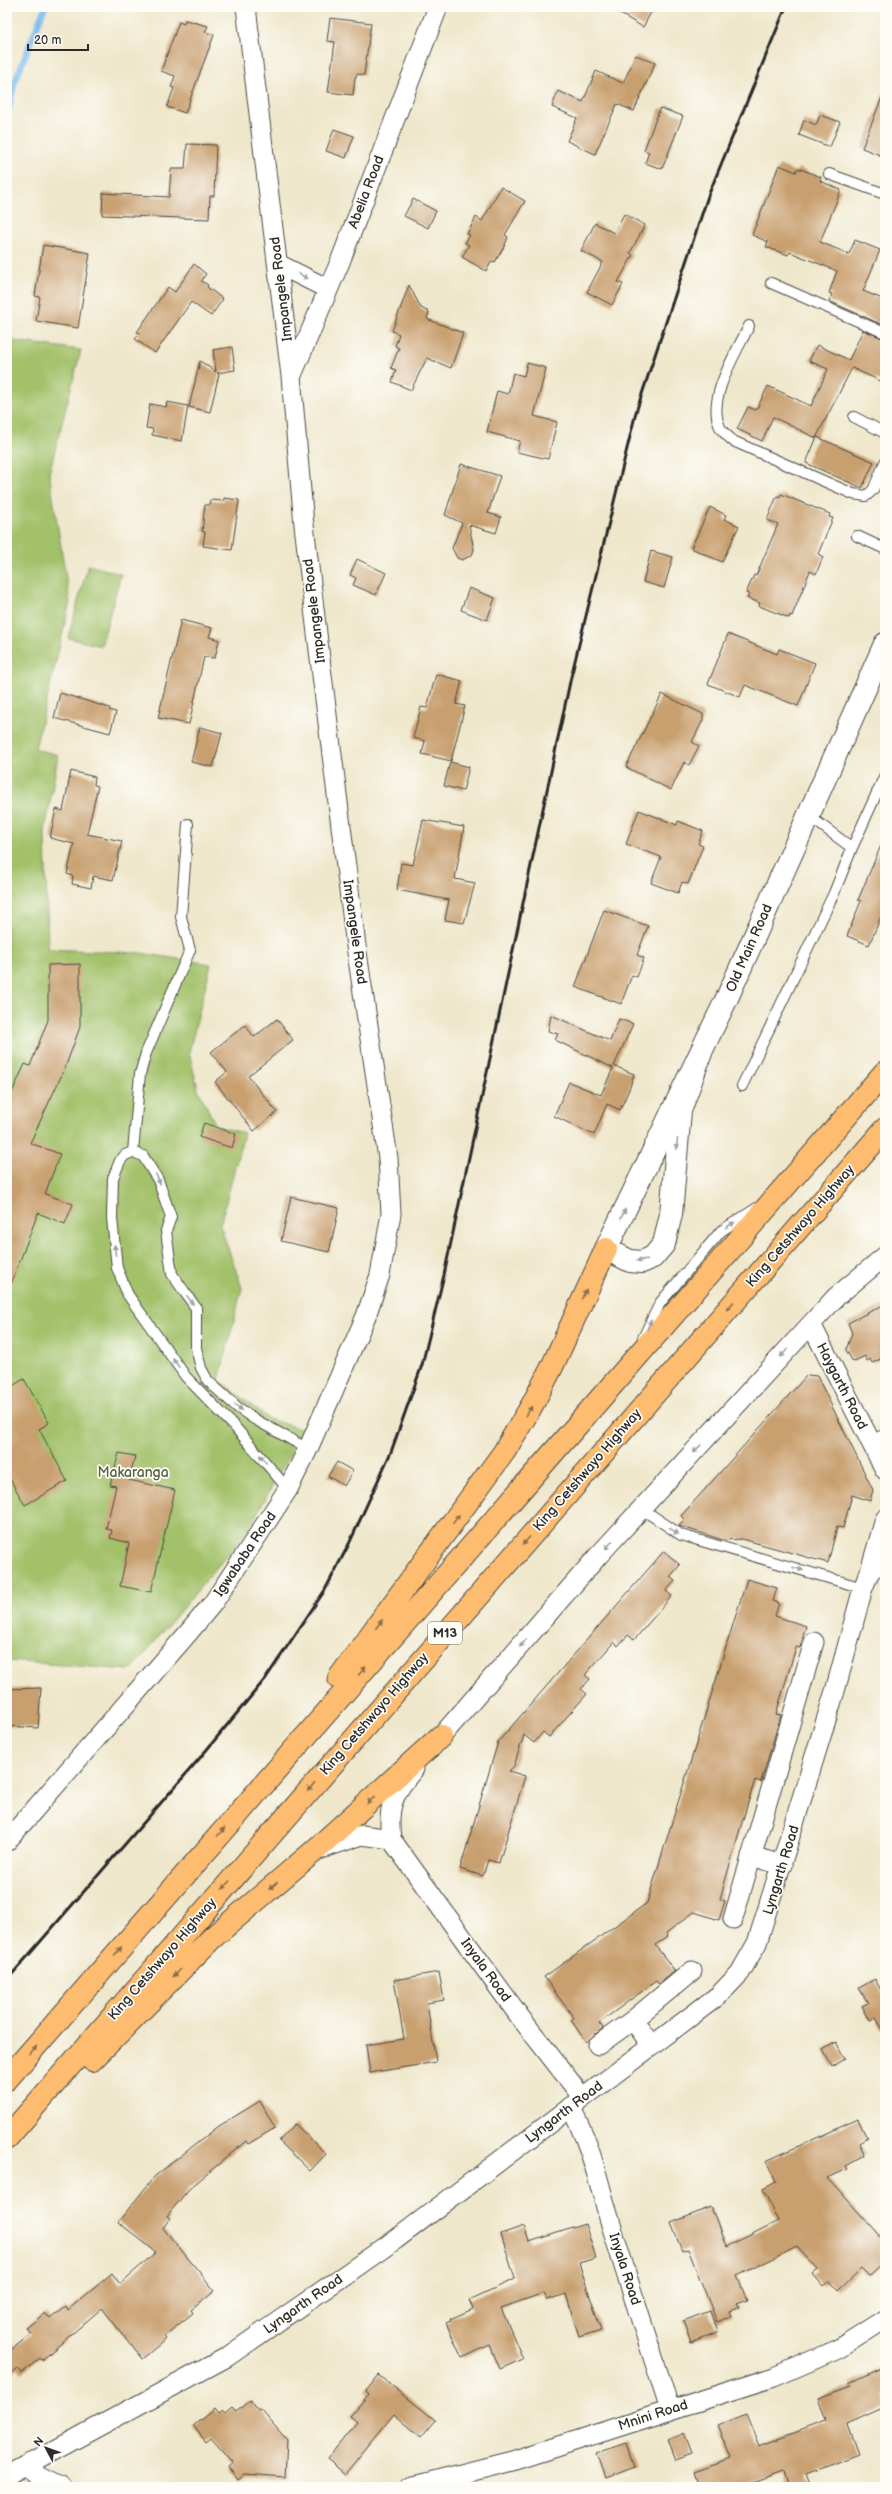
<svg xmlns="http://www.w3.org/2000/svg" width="892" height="2494" viewBox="0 0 892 2494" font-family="'Balsamiq Sans',sans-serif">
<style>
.green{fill:#a2c169;stroke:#66764a}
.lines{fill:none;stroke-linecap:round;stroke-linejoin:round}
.stream{stroke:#7abbef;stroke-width:6}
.building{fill:#c89f6e}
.service-casing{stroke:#484743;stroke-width:12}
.minor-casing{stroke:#484743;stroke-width:21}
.tertiary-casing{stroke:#484743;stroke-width:24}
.motorway-casing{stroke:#484743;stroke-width:24}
.service{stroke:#fff;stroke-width:10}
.minor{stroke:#fff;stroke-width:19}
.tertiary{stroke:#fff;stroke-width:22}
.motorway{stroke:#fdbc6f;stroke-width:22}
.rail{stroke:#2b2b2b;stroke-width:3}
.oneway{fill:#a0a0a0}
.oneway2{fill:#8a6c4a}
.labels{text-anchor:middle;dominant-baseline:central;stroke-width:3.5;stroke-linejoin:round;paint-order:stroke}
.shield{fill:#fdfcf7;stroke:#6a6a68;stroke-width:1}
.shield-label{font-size:13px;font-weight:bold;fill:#2b2b2b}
.street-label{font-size:14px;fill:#2b2b2b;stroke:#fdfcf7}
.park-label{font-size:14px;fill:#556041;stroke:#fdfcf7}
</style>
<rect width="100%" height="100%" fill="#fdfcf7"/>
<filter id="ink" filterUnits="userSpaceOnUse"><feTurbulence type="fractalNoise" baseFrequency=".025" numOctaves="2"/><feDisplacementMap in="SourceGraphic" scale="8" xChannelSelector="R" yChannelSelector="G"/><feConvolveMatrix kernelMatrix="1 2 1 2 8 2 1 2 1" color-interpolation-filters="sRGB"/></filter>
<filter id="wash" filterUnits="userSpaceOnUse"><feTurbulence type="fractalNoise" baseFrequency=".012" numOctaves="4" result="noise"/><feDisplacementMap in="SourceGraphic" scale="16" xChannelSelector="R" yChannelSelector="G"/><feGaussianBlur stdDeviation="0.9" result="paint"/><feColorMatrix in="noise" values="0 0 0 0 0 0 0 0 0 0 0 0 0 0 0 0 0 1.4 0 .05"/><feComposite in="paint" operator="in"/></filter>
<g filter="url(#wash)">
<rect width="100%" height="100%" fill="#efe7cb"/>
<path class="green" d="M 7,340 L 81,350 L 49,473 L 70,602 L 35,749 L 58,755 L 45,832 L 48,949 L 140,953 L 211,964 L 189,1052 L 198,1089 L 216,1126 L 244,1133 L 220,1225 L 242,1288 L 219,1380 L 269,1419 L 303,1430 L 248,1530 L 131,1670 L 7,1661 Z
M 88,565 L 121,574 L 101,646 L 68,638 Z"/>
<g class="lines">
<path class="stream" d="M 7,119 L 15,81 L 45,7"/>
</g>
<g id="blocks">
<path class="building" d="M 608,7 L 654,7 L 643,27 Z
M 330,18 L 371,23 L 364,75 L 357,74 L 355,78 L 353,95 L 328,92 L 335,42 L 327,41 Z
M 185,20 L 208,26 L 205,32 L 214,35 L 185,113 L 167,107 L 174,88 L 171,87 L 175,76 L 161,71 L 179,22 L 184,24 Z
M 636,55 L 655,63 L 634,111 L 617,104 L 595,154 L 567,141 L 577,118 L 552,107 L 558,91 L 583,102 L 596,71 L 623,83 Z
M 884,92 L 885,92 L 885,157 L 862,148 Z
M 660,108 L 683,116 L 662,169 L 645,163 L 649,152 L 644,150 Z
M 820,115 L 840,122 L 830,147 L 799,135 L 804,120 L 816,125 Z
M 334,129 L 354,136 L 346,158 L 326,151 Z
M 187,144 L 216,145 L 214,196 L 210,196 L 209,219 L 102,215 L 103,193 L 169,197 L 171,169 L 185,169 Z
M 779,165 L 796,172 L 798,168 L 821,177 L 820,181 L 841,190 L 820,242 L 849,254 L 855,240 L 880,250 L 863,291 L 885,300 L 885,326 L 829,301 L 832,294 L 829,293 L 837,271 L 790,252 L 788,255 L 766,247 L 768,242 L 752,235 Z
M 501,187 L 525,201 L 505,235 L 508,237 L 505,245 L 495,262 L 492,261 L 486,271 L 462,257 L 469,245 L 465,243 L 470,235 L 467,234 L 476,217 L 482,221 Z
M 413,199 L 436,211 L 428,228 L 404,216 Z
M 624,214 L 645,225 L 630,253 L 633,255 L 618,282 L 623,284 L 612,305 L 587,292 L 603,262 L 581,251 L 595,223 L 614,233 Z
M 43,245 L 90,253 L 78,328 L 36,321 L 40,297 L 35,296 Z
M 194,264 L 206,274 L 201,281 L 208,285 L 207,287 L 223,299 L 211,316 L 191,302 L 155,353 L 135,339 L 140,333 L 137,332 L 168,287 L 175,292 Z
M 409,285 L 421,308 L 429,312 L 427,319 L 463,333 L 451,368 L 427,358 L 411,390 L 392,382 L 396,370 L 391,368 L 399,348 L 395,346 L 399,334 L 392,331 Z
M 863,330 L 885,339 L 885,383 L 852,368 L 816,438 L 773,417 L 762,441 L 737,429 L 748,407 L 756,410 L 768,386 L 811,406 L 828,369 L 809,361 L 817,345 L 849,360 Z
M 232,347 L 235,370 L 217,373 L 219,374 L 210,412 L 189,407 L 200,361 L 216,372 L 213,350 Z
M 527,363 L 546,368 L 534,416 L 557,422 L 548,459 L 517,452 L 520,441 L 487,432 L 497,391 L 508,394 L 513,373 L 524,376 Z
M 167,402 L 188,406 L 182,441 L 152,435 L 153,429 L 146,428 L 150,404 L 166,407 Z
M 817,437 L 874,462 L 862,488 L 806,463 Z
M 461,464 L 500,476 L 488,513 L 501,517 L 496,533 L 469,525 L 474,550 L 472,555 L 462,560 L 457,558 L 452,548 L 462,523 L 445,515 Z
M 781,494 L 830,514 L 829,517 L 833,518 L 818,554 L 823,557 L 816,574 L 810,571 L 792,616 L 790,615 L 789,618 L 759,606 L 760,603 L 747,598 L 749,594 L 746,593 L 754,575 L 756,576 L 778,524 L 767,520 L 777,496 L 780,497 Z
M 224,498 L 239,500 L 232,550 L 203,546 L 205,532 L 202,531 L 205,505 L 209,505 L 210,500 L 224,501 Z
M 710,507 L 726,515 L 724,519 L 739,526 L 722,562 L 691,548 Z
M 651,551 L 673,557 L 664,588 L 643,582 Z
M 357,559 L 386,573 L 376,595 L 353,585 L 356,578 L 350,575 Z
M 469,588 L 495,598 L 487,620 L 461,610 Z
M 181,620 L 212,628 L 209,637 L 219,640 L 215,658 L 204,657 L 189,724 L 158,718 Z
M 728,634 L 777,654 L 779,649 L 815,663 L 798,706 L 745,685 L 740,697 L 708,684 Z
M 436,674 L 462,681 L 456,704 L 465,706 L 451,761 L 422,754 L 425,741 L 413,738 L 421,707 L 427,708 Z
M 60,693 L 110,708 L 109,710 L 116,712 L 110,733 L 54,718 Z
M 662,694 L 703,714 L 703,720 L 692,742 L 699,746 L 689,765 L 684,762 L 671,790 L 626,767 Z
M 200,727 L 222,733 L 213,767 L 191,762 Z
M 450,762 L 469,767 L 463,791 L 444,786 Z
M 71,771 L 95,777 L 94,785 L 98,786 L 87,834 L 122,841 L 113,880 L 93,876 L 91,888 L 72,884 L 73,876 L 67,874 L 74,844 L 50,838 L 56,809 L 63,811 Z
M 639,810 L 677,825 L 678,821 L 703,831 L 698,844 L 703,846 L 688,884 L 682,882 L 678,893 L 651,883 L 661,857 L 626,844 Z
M 423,820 L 464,827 L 455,879 L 475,883 L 464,923 L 445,920 L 449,900 L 397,890 L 401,863 L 413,865 Z
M 885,836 L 885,907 L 869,945 L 847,936 L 861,901 L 858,900 Z
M 604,910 L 648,926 L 637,955 L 644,958 L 637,977 L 632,975 L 621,1004 L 575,987 Z
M 80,964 L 80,1027 L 65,1068 L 30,1143 L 60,1154 L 45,1194 L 73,1204 L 65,1224 L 38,1213 L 21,1258 L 9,1289 L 7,1288 L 7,1103 L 25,1064 L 30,1066 L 48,1020 L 48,965 Z
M 551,1015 L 610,1041 L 619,1019 L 633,1024 L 614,1066 L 634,1074 L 630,1087 L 620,1110 L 607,1104 L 594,1135 L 554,1116 L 569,1082 L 601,1095 L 613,1068 L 555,1040 L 558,1034 L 548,1031 Z
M 277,1019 L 293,1040 L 248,1076 L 277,1112 L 254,1131 L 215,1082 L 227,1072 L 211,1052 L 245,1025 L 254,1037 Z
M 204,1123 L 236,1134 L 232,1148 L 199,1137 Z
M 291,1197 L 339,1208 L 329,1252 L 281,1241 Z
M 885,1304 L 885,1357 L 872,1363 L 870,1359 L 867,1361 L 865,1356 L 853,1362 L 846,1350 L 852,1333 L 848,1323 Z
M 807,1375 L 817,1376 L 873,1490 L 870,1501 L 852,1495 L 843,1528 L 837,1527 L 828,1563 L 742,1539 L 723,1540 L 679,1526 L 685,1520 L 681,1516 Z
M 24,1379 L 49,1423 L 39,1429 L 67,1481 L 25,1505 L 7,1474 L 7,1389 Z
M 119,1453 L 135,1456 L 129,1480 L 175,1490 L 151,1592 L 120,1586 L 129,1543 L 110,1538 L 112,1530 L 106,1529 L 116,1486 L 110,1485 Z
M 337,1462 L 353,1471 L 344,1486 L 328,1476 Z
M 664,1551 L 680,1565 L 670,1577 L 675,1581 L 666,1591 L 672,1596 L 634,1640 L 628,1635 L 618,1646 L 614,1642 L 585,1675 L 590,1679 L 581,1689 L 587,1694 L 549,1737 L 543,1732 L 534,1743 L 524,1735 L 514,1766 L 509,1771 L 525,1776 L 499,1863 L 488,1860 L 483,1876 L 460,1869 L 498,1742 Z
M 747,1579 L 777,1588 L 773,1601 L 779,1603 L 775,1616 L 806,1626 L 800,1648 L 796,1647 L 776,1714 L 781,1715 L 761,1782 L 755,1780 L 740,1829 L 720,1899 L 725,1901 L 719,1920 L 694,1912 L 666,1933 L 668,1936 L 655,1945 L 675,1971 L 659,1984 L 656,1981 L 599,2023 L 603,2028 L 586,2042 L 571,2020 L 574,2018 L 544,1977 L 647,1903 Z
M 41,1688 L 38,1728 L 8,1726 L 7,1689 Z
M 439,1972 L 444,2000 L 427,2003 L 436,2062 L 370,2073 L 366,2045 L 404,2039 L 394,1980 Z
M 875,1979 L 883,1994 L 885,1993 L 885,2033 L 876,2018 L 870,2021 L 862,2006 L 868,2003 L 859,1988 Z
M 836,2042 L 845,2059 L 832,2067 L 823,2050 Z
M 260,2101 L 275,2128 L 248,2144 L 246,2141 L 189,2189 L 167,2216 L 170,2218 L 163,2228 L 215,2291 L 191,2310 L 193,2313 L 164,2336 L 166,2339 L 142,2359 L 102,2308 L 42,2360 L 40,2358 L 22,2373 L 18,2368 L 7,2377 L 7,2353 L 31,2334 L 26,2328 L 45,2313 L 50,2319 L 66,2306 L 68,2310 L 112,2273 L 120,2284 L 156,2252 L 118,2222 L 155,2176 L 219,2126 Z
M 858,2119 L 867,2138 L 859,2143 L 865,2155 L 845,2166 L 847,2169 L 828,2178 L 885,2242 L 885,2262 L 869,2277 L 861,2269 L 838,2291 L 829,2281 L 823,2286 L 813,2274 L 818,2270 L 797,2247 L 737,2276 L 747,2300 L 736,2304 L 738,2308 L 729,2311 L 731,2316 L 717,2322 L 688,2249 L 682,2251 L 671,2223 L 711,2207 L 726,2247 L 778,2221 L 763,2189 L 776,2182 L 766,2161 Z
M 295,2124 L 326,2154 L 310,2171 L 279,2141 Z
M 585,2224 L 596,2258 L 579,2263 L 601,2330 L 579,2337 L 566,2294 L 547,2300 L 544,2293 L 501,2308 L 523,2359 L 500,2369 L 490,2345 L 462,2358 L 446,2323 L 451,2321 L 450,2319 L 473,2309 L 469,2300 L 515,2279 L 501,2234 L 524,2226 L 529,2242 Z
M 710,2311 L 718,2332 L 691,2342 L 683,2321 Z
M 885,2366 L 885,2407 L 847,2424 L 858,2454 L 806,2474 L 811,2487 L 789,2487 L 784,2472 L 742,2487 L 699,2487 L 694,2471 L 731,2458 L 717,2426 L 746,2414 L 759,2446 L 826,2421 L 818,2398 L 851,2386 L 849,2383 Z
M 379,2375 L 435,2420 L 421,2437 L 394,2414 L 345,2474 L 327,2459 L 357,2422 L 350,2416 L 369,2394 L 366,2391 Z
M 250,2400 L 259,2411 L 261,2410 L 287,2440 L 285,2477 L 245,2474 L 238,2480 L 228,2467 L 233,2463 L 211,2438 L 206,2442 L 193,2426 L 214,2409 L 218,2414 L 222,2411 L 225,2414 L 232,2408 L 236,2412 Z
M 684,2433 L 692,2454 L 676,2460 L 668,2439 Z
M 627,2443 L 635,2467 L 606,2478 L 597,2453 Z"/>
</g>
</g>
<g filter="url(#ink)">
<use href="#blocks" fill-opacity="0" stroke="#484743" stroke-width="1"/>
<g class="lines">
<g class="service-casing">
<path id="service" d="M 829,174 L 885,194
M 771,283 L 885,333
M 749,326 C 737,352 706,398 720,427 C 722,432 729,437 733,441 L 853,494 L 866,496 L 873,490 L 885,462
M 854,417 L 885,433
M 857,536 L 885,549
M 852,848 L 885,775
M 742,1086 L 834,893 L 852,848 L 809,816
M 133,1152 L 140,1074 L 146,1053 L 190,950 L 181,917 L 188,824
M 643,1338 L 660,1303 L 721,1231 L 757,1208
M 871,1441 L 885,1434
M 288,1489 L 235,1427 L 186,1377 L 128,1295 L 117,1268 L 112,1218 L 113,1178 L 120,1161 L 125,1155 L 133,1152 L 143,1156 L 158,1180 L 171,1217 L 166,1231 L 172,1274 L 196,1308 L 196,1348 L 201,1368 L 208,1381 L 237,1407 L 256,1420 L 308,1449
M 642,1509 L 681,1535 L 863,1588"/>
</g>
<g class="minor-casing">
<path id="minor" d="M 278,264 L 328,289
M 292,375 L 340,262 L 438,7
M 811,1324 L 885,1470
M 870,1571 L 885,1519
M 432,1747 L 598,1556 L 811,1324 L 836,1297 L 885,1256
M 414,1769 C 393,1793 387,1807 391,1839 L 520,2017 L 583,2098
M 7,1841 L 189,1632 L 213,1603 L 260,1532 L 288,1489 L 308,1449 L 366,1316 L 380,1275 L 391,1214 L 388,1158 L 356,946 L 322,675 L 304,525 L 291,376 L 246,7
M 318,1850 L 362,1835 L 391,1839
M 751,1856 L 782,1865
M 733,1919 L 814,1642
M 633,2020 L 652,2046
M 598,2045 L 633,2020 L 692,1971
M 570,2107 C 591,2143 598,2182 610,2221 C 629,2285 650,2347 670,2410
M 29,2463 C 37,2477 46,2482 61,2487
M 7,2476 L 227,2357 L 395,2240 L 719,1995 L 740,1973 L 757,1943 L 835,1691 L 863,1588 L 870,1571 L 885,1559
M 410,2487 L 512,2461 L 774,2377 L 838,2349 L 885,2319"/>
</g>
<g class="tertiary-casing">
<path id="tertiary" d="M 701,1053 L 680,1111 L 671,1214 L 664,1244 L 653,1257 L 642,1262 L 630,1261 L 606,1249 L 727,998 L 885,644"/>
</g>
<g class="motorway-casing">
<path id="motorway" d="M 339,1678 L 504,1452 L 531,1407 L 551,1369 L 606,1249
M 92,2060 L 212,1938 L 313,1852 L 441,1736
M 7,2079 L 885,1072
M 7,2138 L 885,1129"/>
</g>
<use href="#service" class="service"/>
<use href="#minor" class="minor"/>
<use href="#tertiary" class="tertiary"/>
<use href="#motorway" class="motorway"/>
<path class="rail" d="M 7,1980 L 199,1759 L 266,1678 L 325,1590 L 349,1544 L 391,1452 L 422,1365 L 444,1275 L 571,677 L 636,412 L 708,196 L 786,7"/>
</g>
<defs><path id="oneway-solid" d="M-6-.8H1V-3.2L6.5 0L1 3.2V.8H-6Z"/></defs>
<g class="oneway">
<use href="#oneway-solid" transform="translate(303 276) rotate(27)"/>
<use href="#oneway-solid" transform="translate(677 1144) rotate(95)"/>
<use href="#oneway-solid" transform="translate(158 1179) rotate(66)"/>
<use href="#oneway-solid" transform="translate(623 1214) rotate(-64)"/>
<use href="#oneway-solid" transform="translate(730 1225) rotate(-32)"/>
<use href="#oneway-solid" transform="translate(115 1250) rotate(-96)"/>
<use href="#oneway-solid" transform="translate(642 1260) rotate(171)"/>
<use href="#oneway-solid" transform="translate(190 1300) rotate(54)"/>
<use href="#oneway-solid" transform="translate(649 1325) rotate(-65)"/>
<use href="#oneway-solid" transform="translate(784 1353) rotate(132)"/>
<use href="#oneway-solid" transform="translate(176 1363) rotate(-126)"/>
<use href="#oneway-solid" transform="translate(238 1407) rotate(38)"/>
<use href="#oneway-solid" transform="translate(697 1449) rotate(133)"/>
<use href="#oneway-solid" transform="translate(263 1459) rotate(-131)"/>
<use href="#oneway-solid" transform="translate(674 1531) rotate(34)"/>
<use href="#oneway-solid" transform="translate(609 1545) rotate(132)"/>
<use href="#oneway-solid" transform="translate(798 1569) rotate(16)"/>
<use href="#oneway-solid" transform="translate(523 1643) rotate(131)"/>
</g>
<g class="oneway2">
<use href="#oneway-solid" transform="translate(584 1294) rotate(-64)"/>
<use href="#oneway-solid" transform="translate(730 1306) rotate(131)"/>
<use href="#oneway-solid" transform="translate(529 1411) rotate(-59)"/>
<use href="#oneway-solid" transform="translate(456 1519) rotate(-54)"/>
<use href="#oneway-solid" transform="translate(526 1541) rotate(131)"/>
<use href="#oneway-solid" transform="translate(379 1624) rotate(-53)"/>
<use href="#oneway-solid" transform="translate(362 1671) rotate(-49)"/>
<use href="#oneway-solid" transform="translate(311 1787) rotate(131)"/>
<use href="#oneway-solid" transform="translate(371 1800) rotate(138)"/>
<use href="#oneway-solid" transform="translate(221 1832) rotate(-49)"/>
<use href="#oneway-solid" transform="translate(226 1885) rotate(131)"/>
<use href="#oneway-solid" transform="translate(273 1886) rotate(140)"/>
<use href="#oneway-solid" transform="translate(118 1951) rotate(-49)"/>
<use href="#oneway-solid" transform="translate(177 1973) rotate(135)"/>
<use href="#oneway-solid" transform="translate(33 2050) rotate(-49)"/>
</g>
</g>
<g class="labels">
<rect class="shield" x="428" y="1622" width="34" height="22" rx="3"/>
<g class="shield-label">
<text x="445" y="1633">M13</text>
</g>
<g class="street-label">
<text transform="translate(366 192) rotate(-69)">Abelia Road</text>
<text transform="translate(281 289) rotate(-97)">Impangele Road</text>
<text transform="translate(314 611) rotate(-97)">Impangele Road</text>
<text transform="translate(355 932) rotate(82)">Impangele Road</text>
<text transform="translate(749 948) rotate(-66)">Old Main Road</text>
<text transform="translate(800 1226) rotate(-49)">King Cetshwayo Highway</text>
<text transform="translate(842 1386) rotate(63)">Haygarth Road</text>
<text transform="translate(587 1470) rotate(-49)">King Cetshwayo Highway</text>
<text transform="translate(245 1554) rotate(-56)">Igwababa Road</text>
<text transform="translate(374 1714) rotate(-49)">King Cetshwayo Highway</text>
<text transform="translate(781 1870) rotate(-73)">Lyngarth Road</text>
<text transform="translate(162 1959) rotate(-49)">King Cetshwayo Highway</text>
<text transform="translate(486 1970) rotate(54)">Inyala Road</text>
<text transform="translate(564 2112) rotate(-37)">Lyngarth Road</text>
<text transform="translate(625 2269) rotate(72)">Inyala Road</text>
<text transform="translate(303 2304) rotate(-35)">Lyngarth Road</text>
<text transform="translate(653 2415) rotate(-18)">Mnini Road</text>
</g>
<g class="park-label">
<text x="133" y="1472">Makaranga</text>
</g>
</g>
<rect width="892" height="2494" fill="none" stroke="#fdfcf7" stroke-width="24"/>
<g transform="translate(46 2448) rotate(311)" stroke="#fdfcf7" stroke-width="3" paint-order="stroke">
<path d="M0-3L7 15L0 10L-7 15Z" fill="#2b2b2b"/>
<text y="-6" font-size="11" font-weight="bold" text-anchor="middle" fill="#2b2b2b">N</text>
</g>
<path d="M28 44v6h60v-6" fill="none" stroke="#2b2b2b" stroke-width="2"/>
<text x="34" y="44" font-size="12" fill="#2b2b2b" stroke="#fdfcf7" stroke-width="3" paint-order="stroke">20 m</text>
</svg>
